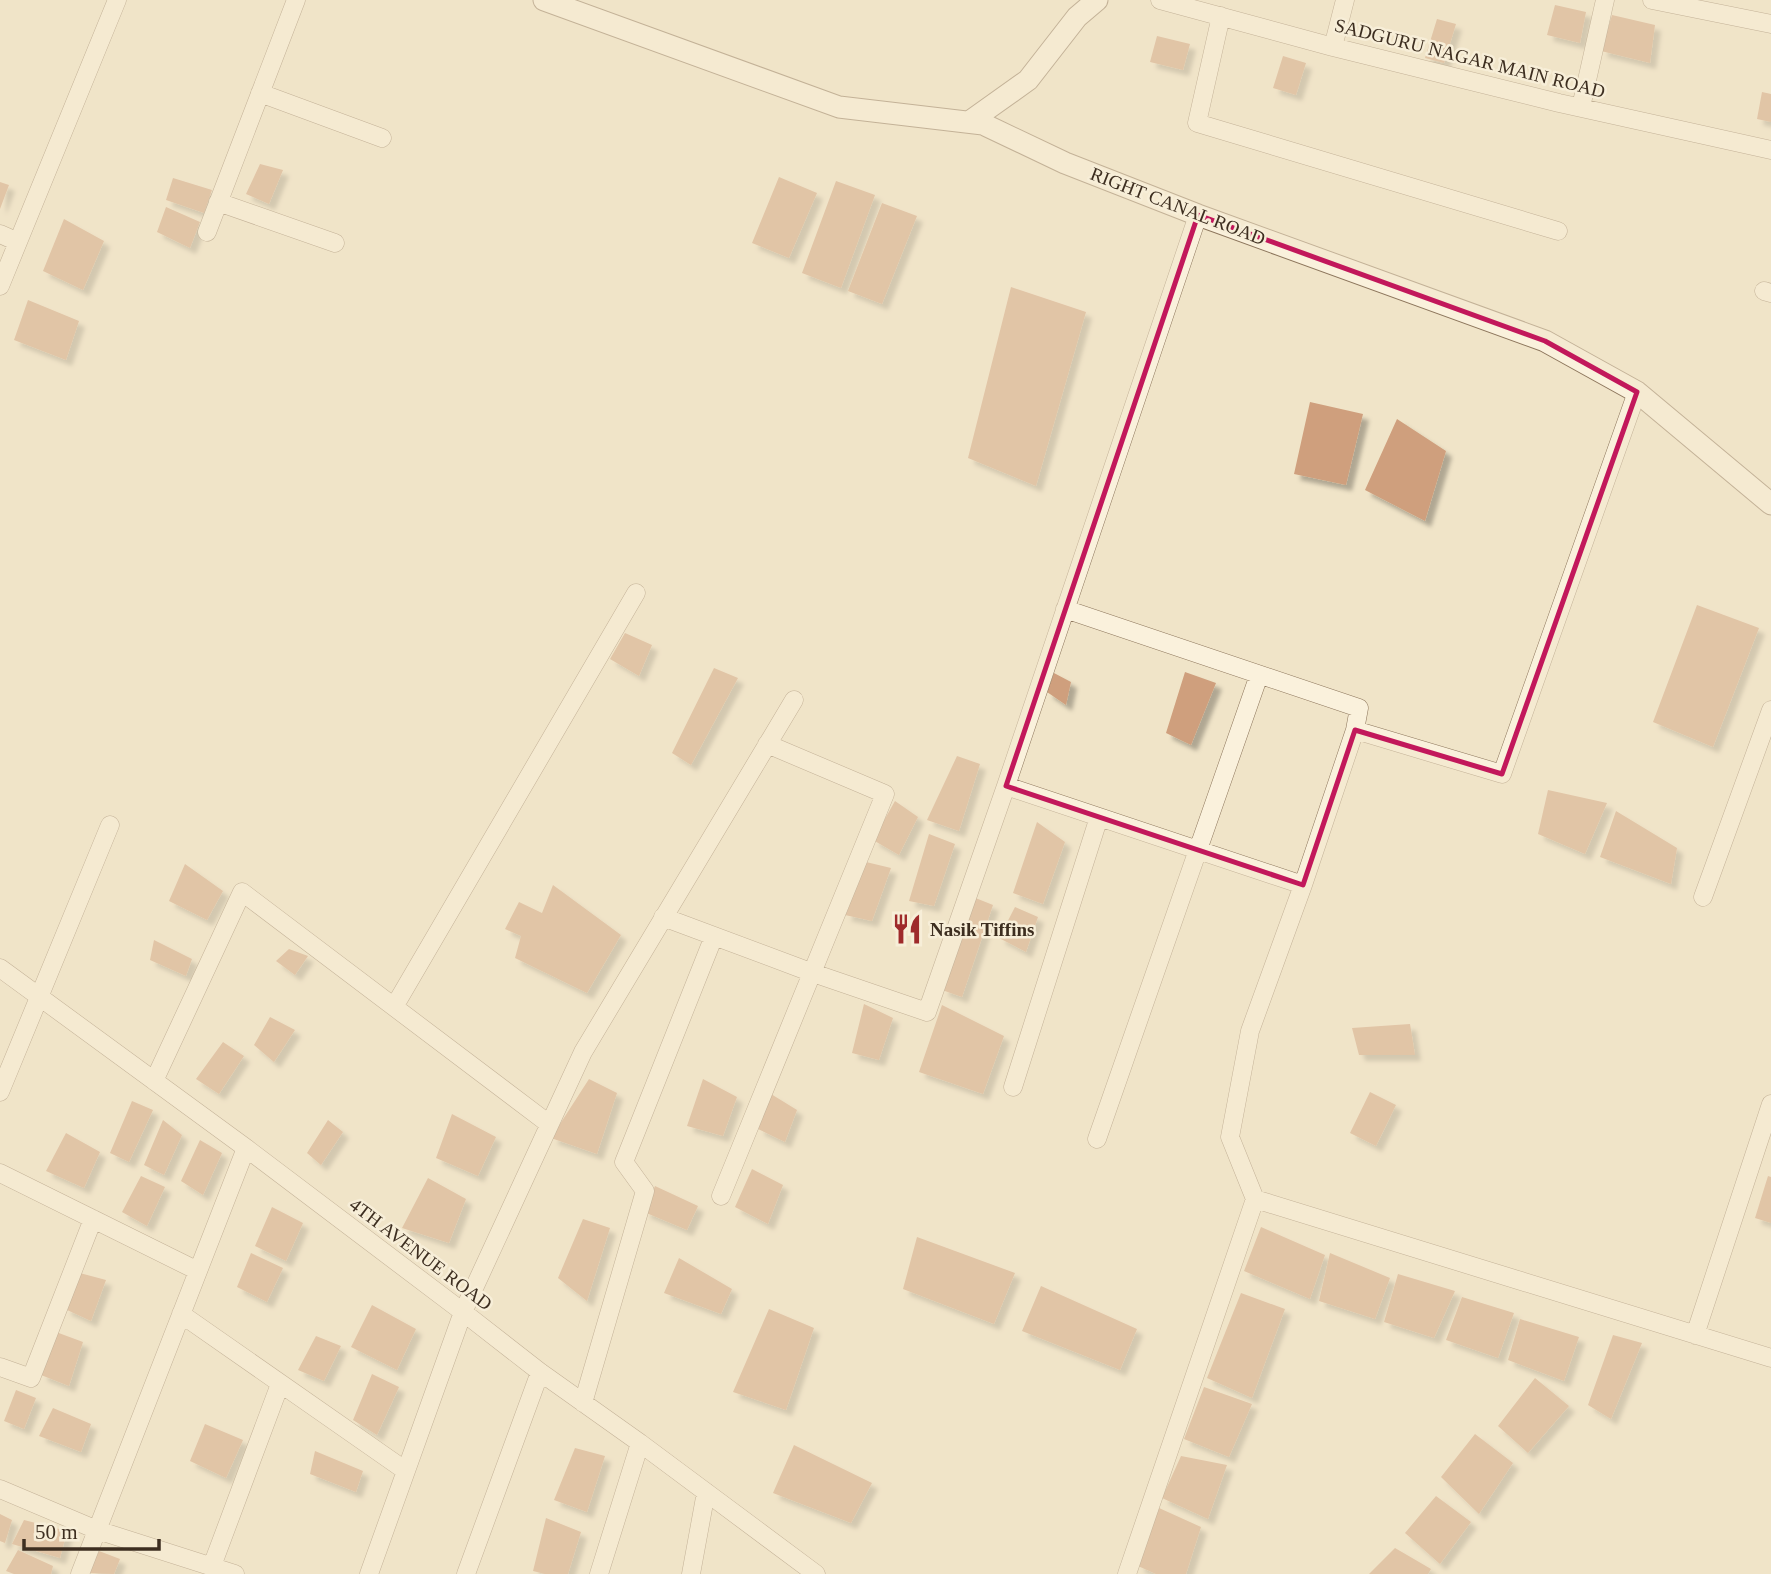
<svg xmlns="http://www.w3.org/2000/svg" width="1771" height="1574" viewBox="0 0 1771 1574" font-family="'Times New Roman',serif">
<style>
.building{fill:#cf9f7d;filter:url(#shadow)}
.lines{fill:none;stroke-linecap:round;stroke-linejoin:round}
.minor-casing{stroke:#8d765c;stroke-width:19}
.tertiary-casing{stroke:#8d765c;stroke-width:23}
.minor{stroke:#faf1dc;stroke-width:18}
.tertiary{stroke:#faf1dc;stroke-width:21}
.marked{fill:none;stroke:#c2185b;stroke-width:5;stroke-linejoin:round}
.labels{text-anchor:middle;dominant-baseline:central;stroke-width:5;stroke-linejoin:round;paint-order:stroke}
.street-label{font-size:19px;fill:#3d2e20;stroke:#f7eed8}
.poi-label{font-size:19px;font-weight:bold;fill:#3d2e20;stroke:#f7eed8;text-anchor:start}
</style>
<defs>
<filter id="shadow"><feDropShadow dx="6" dy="6" stdDeviation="2" flood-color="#0004"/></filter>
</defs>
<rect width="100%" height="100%" fill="#f0e4c8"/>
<path class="building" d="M 1555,5 L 1586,12 L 1580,43 L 1547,35 Z
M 1612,15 L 1655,25 L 1650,63 L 1601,51 Z
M 1437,19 L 1456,24 L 1444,63 L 1425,58 Z
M 1157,36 L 1190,44 L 1183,70 L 1150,62 Z
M 1283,56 L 1306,63 L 1296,95 L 1273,88 Z
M 1762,92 L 1771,94 L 1771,122 L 1757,119 Z
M 260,164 L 283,170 L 269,204 L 246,194 Z
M 779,177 L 817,193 L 789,258 L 752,243 Z
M 173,178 L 212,190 L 204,213 L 166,200 Z
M 836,181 L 875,195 L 841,288 L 802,273 Z
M 0,182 L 9,185 L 0,209 Z
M 882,203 L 917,216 L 882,304 L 848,291 Z
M 166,207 L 200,222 L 190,248 L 157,232 Z
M 64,219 L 104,241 L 83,290 L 43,271 Z
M 1011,287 L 1086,312 L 1036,486 L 968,458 Z
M 28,300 L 79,321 L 66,360 L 14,340 Z
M 1310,402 L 1363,414 L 1346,485 L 1294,474 Z
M 1397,419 L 1446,451 L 1425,521 L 1365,490 Z
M 1697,605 L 1759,628 L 1713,747 L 1653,722 Z
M 625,633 L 652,645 L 639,676 L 610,659 Z
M 714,668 L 738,678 L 691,765 L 672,753 Z
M 1185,672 L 1216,683 L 1191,745 L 1166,733 Z
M 1054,673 L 1071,682 L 1066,705 L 1047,692 Z
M 957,756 L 980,764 L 959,831 L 927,820 Z
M 1548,790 L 1607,803 L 1585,854 L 1538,834 Z
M 895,801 L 918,817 L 899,855 L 873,840 Z
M 1616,811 L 1677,848 L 1671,884 L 1600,857 Z
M 1037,822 L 1065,842 L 1043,904 L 1013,893 Z
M 929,834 L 955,844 L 934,906 L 909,901 Z
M 866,862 L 891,868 L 872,921 L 845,915 Z
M 185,864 L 223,891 L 207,920 L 169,901 Z
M 553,885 L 621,935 L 587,993 L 515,958 L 521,936 L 505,929 L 519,902 L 542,913 Z
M 973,897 L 993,905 L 962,997 L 942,990 Z
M 1015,907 L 1038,917 L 1026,952 L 999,938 Z
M 154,940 L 192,959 L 186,976 L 150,960 Z
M 289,949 L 308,956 L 295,975 L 276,961 Z
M 864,1004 L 893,1018 L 879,1060 L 852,1053 Z
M 942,1005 L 1004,1036 L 983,1094 L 919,1072 Z
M 270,1017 L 295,1030 L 274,1062 L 254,1045 Z
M 1410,1024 L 1415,1055 L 1359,1055 L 1352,1028 Z
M 223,1042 L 244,1056 L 219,1094 L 196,1079 Z
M 589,1079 L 617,1093 L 597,1154 L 551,1138 Z
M 703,1079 L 737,1097 L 723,1136 L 687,1126 Z
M 1370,1092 L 1396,1105 L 1376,1146 L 1350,1133 Z
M 771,1094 L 797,1110 L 785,1142 L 758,1129 Z
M 132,1101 L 153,1110 L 129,1162 L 110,1153 Z
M 452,1114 L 496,1137 L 478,1176 L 436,1158 Z
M 163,1120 L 182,1135 L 164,1175 L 144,1165 Z
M 328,1120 L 343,1132 L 321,1165 L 307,1153 Z
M 66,1133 L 100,1152 L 84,1188 L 46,1171 Z
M 200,1140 L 222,1153 L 203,1195 L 181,1181 Z
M 752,1169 L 783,1185 L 768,1224 L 735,1207 Z
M 141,1176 L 165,1187 L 147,1226 L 122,1212 Z
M 1768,1176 L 1771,1177 L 1771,1223 L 1755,1218 Z
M 428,1178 L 466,1199 L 449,1243 L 402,1228 Z
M 655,1186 L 698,1206 L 687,1230 L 644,1212 Z
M 272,1207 L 303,1223 L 286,1261 L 255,1246 Z
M 583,1219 L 610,1228 L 587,1301 L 558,1278 Z
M 1261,1227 L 1325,1255 L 1310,1299 L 1244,1271 Z
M 917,1237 L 1015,1273 L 994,1324 L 903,1289 Z
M 251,1253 L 283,1268 L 267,1302 L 237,1287 Z
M 1330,1253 L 1390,1278 L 1375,1319 L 1319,1301 Z
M 679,1258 L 732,1289 L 721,1314 L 664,1293 Z
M 76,1272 L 106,1280 L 91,1321 L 65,1309 Z
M 1398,1274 L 1455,1291 L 1434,1338 L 1384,1322 Z
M 1041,1286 L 1137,1329 L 1120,1370 L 1022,1331 Z
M 1241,1293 L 1285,1309 L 1252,1398 L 1207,1378 Z
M 1462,1297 L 1514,1313 L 1498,1358 L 1446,1340 Z
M 372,1305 L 416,1329 L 397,1370 L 351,1347 Z
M 769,1309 L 814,1328 L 786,1410 L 733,1392 Z
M 1520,1319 L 1579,1337 L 1564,1381 L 1508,1360 Z
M 56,1332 L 83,1342 L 69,1386 L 41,1375 Z
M 1613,1335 L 1642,1343 L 1611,1419 L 1588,1405 Z
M 316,1336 L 341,1346 L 324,1381 L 298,1370 Z
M 372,1374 L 399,1387 L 377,1435 L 353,1420 Z
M 1535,1378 L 1569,1406 L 1528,1453 L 1498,1426 Z
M 1204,1387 L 1252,1404 L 1229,1457 L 1184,1439 Z
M 16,1390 L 36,1398 L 24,1429 L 4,1421 Z
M 53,1408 L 91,1424 L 81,1452 L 39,1436 Z
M 205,1424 L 243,1440 L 226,1478 L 190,1461 Z
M 1475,1434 L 1513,1463 L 1479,1514 L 1441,1477 Z
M 794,1445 L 872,1483 L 851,1523 L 773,1493 Z
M 575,1448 L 605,1456 L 587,1512 L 554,1500 Z
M 315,1451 L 363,1471 L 356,1492 L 310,1474 Z
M 1181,1456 L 1227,1465 L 1208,1519 L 1162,1498 Z
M 1436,1496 L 1471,1522 L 1440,1564 L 1405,1533 Z
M 1159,1508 L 1201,1527 L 1186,1574 L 1156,1574 L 1138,1566 Z
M 0,1514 L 12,1520 L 5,1543 L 0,1541 Z
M 546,1518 L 581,1532 L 568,1574 L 545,1574 L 533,1571 Z
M 24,1520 L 67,1531 L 60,1558 L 12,1544 Z
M 1395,1548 L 1431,1569 L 1428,1574 L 1369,1574 Z
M 18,1550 L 53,1566 L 51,1574 L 14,1574 L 6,1571 Z
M 99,1551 L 120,1559 L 114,1574 L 89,1573 Z"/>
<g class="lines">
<g class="minor-casing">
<path id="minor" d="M 1160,0 L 1333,47 L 1559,103 L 1771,150
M 1652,0 L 1771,24
M 1221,16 L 1197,123 L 1558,231
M 1333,47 L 1345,0
M 260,93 L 382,138
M 1581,107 L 1605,0
M 218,202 L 335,243
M 207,232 L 296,0
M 0,234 L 18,242
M 0,286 L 117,0
M 1764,291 L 1771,293
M 1065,609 L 1359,708 L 1355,730 L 1303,885
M 1355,730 L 1502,774 L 1637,392
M 1006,786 L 1303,885 L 1250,1031 L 1230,1137 L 1255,1199
M 1703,897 L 1771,710
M 663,917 L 813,973 L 927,1012 L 1006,786 L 1198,215
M 0,968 L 246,1148 L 463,1312 L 540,1372 L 640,1443 L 816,1574
M 394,1007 L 636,593
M 154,1081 L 242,892 L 549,1124
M 1013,1087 L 1099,817
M 0,1092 L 110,825
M 1097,1139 L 1259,675
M 0,1173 L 198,1271
M 721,1196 L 885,794 L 767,744
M 181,1314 L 406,1471
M 1695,1335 L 1771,1104
M 0,1367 L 31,1378 L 93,1219
M 583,1403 L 645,1191 L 624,1162 L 714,936
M 0,1489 L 97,1530 L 235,1574
M 212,1566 L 280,1384
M 80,1574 L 246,1148
M 369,1574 L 463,1312 L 583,1052 L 794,700
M 466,1574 L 540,1372
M 599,1574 L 640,1443
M 691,1574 L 706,1492
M 1127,1574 L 1255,1199 L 1771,1358"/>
</g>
<g class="tertiary-casing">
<path id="tertiary" d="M 544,0 L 839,107 L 983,124 L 1065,163 L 1198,215 L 1545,341 L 1637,392 L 1771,504
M 969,122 L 1028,80 L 1077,17 L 1097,0"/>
</g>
<use href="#minor" class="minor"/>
<use href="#tertiary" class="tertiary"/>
</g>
<path d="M0 0H1771V1574H0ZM 1198,215 L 1545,341 L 1637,392 L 1502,774 L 1355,730 L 1303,885 L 1006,786 Z" fill="#f0e4c8" fill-opacity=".55" fill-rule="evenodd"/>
<path class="marked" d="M 1198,215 L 1545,341 L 1637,392 L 1502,774 L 1355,730 L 1303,885 L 1006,786 Z"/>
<defs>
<g id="restaurant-bare" transform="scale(2.415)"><path d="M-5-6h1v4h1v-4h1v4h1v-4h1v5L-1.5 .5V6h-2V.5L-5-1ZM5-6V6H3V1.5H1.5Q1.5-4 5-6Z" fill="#9e2a2b" stroke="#f7eed8" stroke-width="2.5" paint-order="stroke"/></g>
</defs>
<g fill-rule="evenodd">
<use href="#restaurant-bare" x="907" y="929"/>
</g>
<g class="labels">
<g class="street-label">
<text transform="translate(1470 58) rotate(14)">SADGURU NAGAR MAIN ROAD</text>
<text transform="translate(1178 206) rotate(21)">RIGHT CANAL ROAD</text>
<text transform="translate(421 1254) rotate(37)">4TH AVENUE ROAD</text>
</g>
<g class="poi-label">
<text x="930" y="929">Nasik Tiffins</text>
</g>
</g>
<path d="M24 1539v10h135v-10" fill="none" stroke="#3d2e20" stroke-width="3.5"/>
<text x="35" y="1539" font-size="21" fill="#3d2e20" stroke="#f7eed8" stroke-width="5" paint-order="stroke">50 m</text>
</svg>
